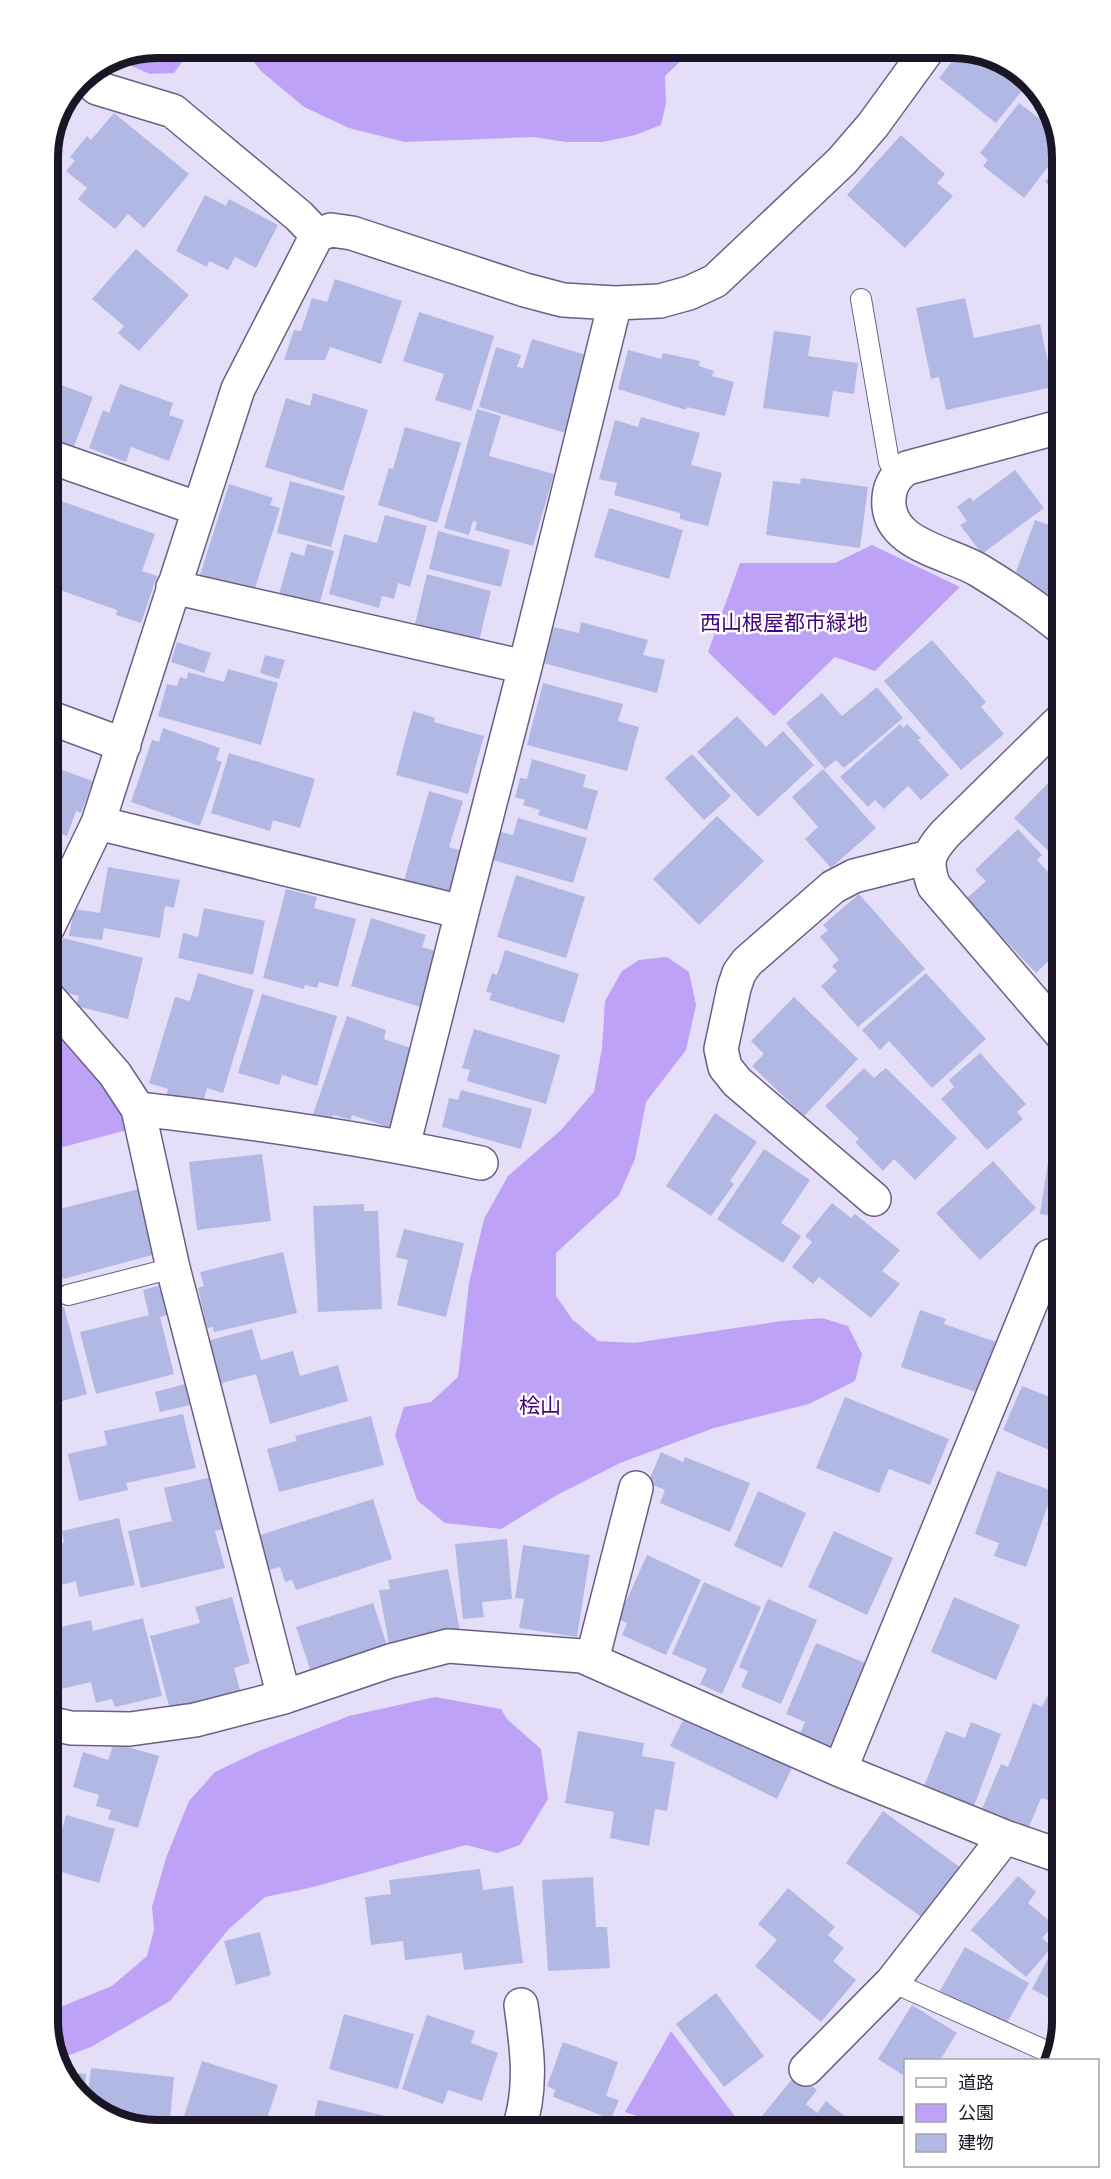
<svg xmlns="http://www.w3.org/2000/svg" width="1111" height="2179" viewBox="0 0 1111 2179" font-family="Jost,'Noto Sans JP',sans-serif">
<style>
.green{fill:#bea2f7}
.building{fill:#b2b8e4}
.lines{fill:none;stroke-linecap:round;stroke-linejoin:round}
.lane-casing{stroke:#6b5f86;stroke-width:22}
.street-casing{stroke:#6b5f86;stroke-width:36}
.lane{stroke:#fff;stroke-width:20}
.street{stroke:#fff;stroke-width:33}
.labels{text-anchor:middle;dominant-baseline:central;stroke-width:5;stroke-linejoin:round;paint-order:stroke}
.park-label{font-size:21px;fill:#41017b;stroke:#fff}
.rim{fill:none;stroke:#1b1626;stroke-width:8}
</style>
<rect width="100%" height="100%" fill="#e5def9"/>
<path class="green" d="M 158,48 L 192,48 L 174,73 L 150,74 L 113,58 Z
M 243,48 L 548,48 L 549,59 L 562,48 L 629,48 L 636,51 L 646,48 L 691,48 L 686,56 L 665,76 L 666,103 L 661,125 L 635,135 L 603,142 L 566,142 L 534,137 L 405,142 L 349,128 L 304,107 L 261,71 Z
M 872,545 L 960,587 L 875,671 L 835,657 L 774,716 L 708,652 L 740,563 L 835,563 Z
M 667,957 L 689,972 L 696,1005 L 686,1050 L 646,1102 L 635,1159 L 619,1195 L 556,1253 L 556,1296 L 572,1319 L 598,1341 L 634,1343 L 782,1321 L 822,1318 L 848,1326 L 862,1354 L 855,1381 L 809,1404 L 714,1428 L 620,1463 L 557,1495 L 501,1529 L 445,1523 L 417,1500 L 395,1435 L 404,1407 L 431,1402 L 458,1377 L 469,1283 L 484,1219 L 508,1176 L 561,1130 L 594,1092 L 602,1048 L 605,1001 L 622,971 L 639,960 Z
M 53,1030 L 115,1099 L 127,1130 L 48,1151 L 48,1037 Z
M 435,1697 L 501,1709 L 507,1719 L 541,1749 L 548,1799 L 520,1845 L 497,1853 L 466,1845 L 309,1888 L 265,1897 L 228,1930 L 170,2001 L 91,2047 L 56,2060 L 48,2012 L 112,1986 L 147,1956 L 154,1930 L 152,1907 L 166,1858 L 189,1801 L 215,1772 L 259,1751 L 349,1716 Z
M 671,2031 L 740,2123 L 749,2131 L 661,2131 L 662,2125 L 625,2112 Z"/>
<path class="building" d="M 962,49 L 1020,71 L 1029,82 L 996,123 L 939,78 Z
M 1019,103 L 1058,133 L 1061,150 L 1024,198 L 983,166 L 988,160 L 980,153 Z
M 114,113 L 189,174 L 144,228 L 128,214 L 115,229 L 78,199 L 87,188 L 66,171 L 75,161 L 70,157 L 87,136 L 91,140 Z
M 901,135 L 945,174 L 937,183 L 953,196 L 905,248 L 847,195 Z
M 1063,158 L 1063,196 L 1045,182 Z
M 205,195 L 226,206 L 229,199 L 278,225 L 256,268 L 235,257 L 228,270 L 209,261 L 207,267 L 176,251 Z
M 136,249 L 189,295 L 139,351 L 118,333 L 124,326 L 92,299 Z
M 335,279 L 402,301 L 381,364 L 330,347 L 325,360 L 284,360 L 294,330 L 301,331 L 312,298 L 327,302 Z
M 965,298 L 974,338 L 1040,324 L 1053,387 L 946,410 L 939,377 L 931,379 L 916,308 Z
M 419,312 L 494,336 L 471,411 L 435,400 L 444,374 L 403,361 Z
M 774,331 L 811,336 L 808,356 L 858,363 L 854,394 L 833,391 L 829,417 L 763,408 Z
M 532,339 L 593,357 L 569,434 L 479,407 L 496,347 L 521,355 L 517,367 L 523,368 Z
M 628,350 L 661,359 L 663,353 L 700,361 L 699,366 L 714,371 L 712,376 L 734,382 L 725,416 L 687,407 L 686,410 L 618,389 Z
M 48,380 L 93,397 L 71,454 L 48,445 Z
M 120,384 L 173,403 L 169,415 L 184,420 L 169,461 L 131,447 L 126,462 L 89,448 L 103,410 L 109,413 Z
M 313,393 L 368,410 L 343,491 L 265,467 L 286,398 L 310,406 Z
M 477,409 L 501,416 L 489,456 L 554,474 L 533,546 L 475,530 L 477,522 L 473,521 L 469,535 L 444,528 Z
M 641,417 L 700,433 L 691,465 L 722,473 L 708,526 L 680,519 L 680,513 L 614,495 L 617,483 L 599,479 L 615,420 L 638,427 Z
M 405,427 L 461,443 L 437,523 L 378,505 L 389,468 L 393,469 Z
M 1015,470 L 1044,508 L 982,554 L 960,525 L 967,521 L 957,507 L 970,497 L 973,501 Z
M 801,478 L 868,487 L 860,548 L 766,535 L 773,481 L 800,484 Z
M 290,481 L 345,496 L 331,547 L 277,533 Z
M 229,484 L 273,498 L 270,505 L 280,508 L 252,598 L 198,581 Z
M 58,500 L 155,534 L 142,571 L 157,576 L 141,623 L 116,615 L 117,610 L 48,586 L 48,530 Z
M 609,508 L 683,530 L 669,579 L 594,557 Z
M 385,515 L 427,526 L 410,587 L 398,583 L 394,599 L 382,596 L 379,608 L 329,594 L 344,534 L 377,543 Z
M 1035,520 L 1063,530 L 1063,609 L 1016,572 Z
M 438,531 L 510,550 L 501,587 L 429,569 Z
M 307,544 L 334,551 L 318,609 L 278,598 L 291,552 L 304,556 Z
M 427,574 L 491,591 L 479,641 L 415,624 Z
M 581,622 L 648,640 L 643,655 L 665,660 L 657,693 L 543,663 L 553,627 L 579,633 Z
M 932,640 L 986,702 L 981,707 L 1004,734 L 961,770 L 884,681 Z
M 177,642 L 211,653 L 204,673 L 171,662 Z
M 265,655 L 285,660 L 279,679 L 260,673 Z
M 228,669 L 278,683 L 261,745 L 158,716 L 167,684 L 177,686 L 180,677 L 187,679 L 188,672 L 224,682 Z
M 543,683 L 623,704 L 618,721 L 639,727 L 627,771 L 527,745 Z
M 877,687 L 903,718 L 844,768 L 836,760 L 825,769 L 786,723 L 822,693 L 842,716 Z
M 413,711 L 435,718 L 434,722 L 484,736 L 468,794 L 396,775 Z
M 737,716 L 766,747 L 783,731 L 814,765 L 758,817 L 697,752 Z
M 900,724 L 903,728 L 907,724 L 921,738 L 918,740 L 949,775 L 921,800 L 908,786 L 884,809 L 875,800 L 868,807 L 840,777 Z
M 163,728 L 220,748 L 216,760 L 222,762 L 200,826 L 131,802 L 152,740 L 159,742 Z
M 229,753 L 315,779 L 300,828 L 273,820 L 270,831 L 211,813 Z
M 692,754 L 731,796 L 704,820 L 665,778 Z
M 532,759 L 586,775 L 583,787 L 598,791 L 587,830 L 538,815 L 540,810 L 523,805 L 525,800 L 515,797 L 520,778 L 527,779 Z
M 48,765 L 93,781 L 81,813 L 76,811 L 67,836 L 48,829 Z
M 823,769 L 876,828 L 831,868 L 805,839 L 818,827 L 792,797 Z
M 1050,781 L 1063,794 L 1063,865 L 1014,818 Z
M 429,791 L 463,801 L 449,847 L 463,851 L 450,894 L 404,881 Z
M 717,816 L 764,861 L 699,925 L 653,879 Z
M 518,818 L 587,838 L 573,883 L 493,860 L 501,832 L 513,835 Z
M 1018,829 L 1042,855 L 1037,860 L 1063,888 L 1063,900 L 1054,908 L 1063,917 L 1063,947 L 1036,973 L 966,899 L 986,881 L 975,870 Z
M 108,867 L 180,880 L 174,908 L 165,906 L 160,938 L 104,928 L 102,940 L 69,936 L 74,909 L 100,913 Z
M 516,875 L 585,897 L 566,958 L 497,937 Z
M 286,889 L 317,897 L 314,908 L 356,919 L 338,987 L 319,982 L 317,988 L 305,985 L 304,989 L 263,978 Z
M 859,894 L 925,969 L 858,1027 L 821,986 L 837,971 L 832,966 L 839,960 L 820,937 L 828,930 L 823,925 Z
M 204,908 L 265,921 L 253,975 L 178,958 L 183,933 L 198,937 Z
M 371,918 L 426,935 L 422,947 L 441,953 L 424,1008 L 351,986 Z
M 63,938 L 143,958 L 128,1019 L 76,1006 L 79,996 L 54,990 L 59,970 L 56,968 Z
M 505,950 L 579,974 L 564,1023 L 489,1000 L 492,993 L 486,992 L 492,973 L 497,975 Z
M 198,973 L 254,990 L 223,1093 L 207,1088 L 202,1105 L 166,1096 L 168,1089 L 149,1083 L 175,997 L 190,1001 Z
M 926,973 L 986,1039 L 932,1088 L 889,1041 L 880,1050 L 862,1030 Z
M 1063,973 L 1063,988 L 1057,985 Z
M 262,994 L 337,1016 L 317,1086 L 282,1075 L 279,1085 L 238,1073 Z
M 794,997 L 858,1059 L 804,1116 L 752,1066 L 764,1054 L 751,1041 Z
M 347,1016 L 386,1030 L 384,1039 L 417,1050 L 391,1128 L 352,1115 L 351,1120 L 333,1115 L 330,1124 L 312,1117 Z
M 474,1029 L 560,1055 L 546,1104 L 467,1081 L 470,1070 L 462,1068 Z
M 980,1053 L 1026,1104 L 1017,1112 L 1023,1119 L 987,1150 L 941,1099 L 954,1087 L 949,1080 Z
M 864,1068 L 874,1078 L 886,1068 L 957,1138 L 915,1180 L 894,1159 L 883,1171 L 855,1142 L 859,1139 L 825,1106 Z
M 461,1090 L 532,1109 L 521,1149 L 442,1127 L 449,1098 L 458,1100 Z
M 715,1113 L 757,1142 L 730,1181 L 734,1184 L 711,1216 L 666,1186 Z
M 1052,1136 L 1063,1137 L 1063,1217 L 1040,1214 Z
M 764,1149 L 810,1180 L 781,1223 L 801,1236 L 783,1263 L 717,1219 Z
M 262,1154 L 271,1221 L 197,1230 L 189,1162 Z
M 993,1161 L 1036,1208 L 980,1260 L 936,1213 Z
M 139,1189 L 156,1254 L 63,1279 L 48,1223 L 48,1212 Z
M 832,1203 L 851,1218 L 855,1214 L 900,1250 L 882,1271 L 900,1284 L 871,1318 L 819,1277 L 813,1284 L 792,1267 L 812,1242 L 805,1236 Z
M 364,1204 L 364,1211 L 378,1211 L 382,1309 L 318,1312 L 313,1206 Z
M 404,1229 L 464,1243 L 446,1317 L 397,1305 L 408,1260 L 396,1257 Z
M 283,1252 L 297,1313 L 214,1332 L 213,1327 L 207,1328 L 198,1288 L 204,1286 L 200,1272 Z
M 164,1284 L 172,1314 L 160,1317 L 174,1374 L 96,1394 L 80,1332 L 149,1315 L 143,1290 Z
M 49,1298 L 52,1310 L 64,1307 L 87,1394 L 48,1405 Z
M 920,1310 L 946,1319 L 944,1324 L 999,1343 L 982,1394 L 901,1367 Z
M 252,1329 L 261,1360 L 293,1351 L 300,1376 L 338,1365 L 348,1401 L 270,1424 L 256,1374 L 219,1384 L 207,1341 Z
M 1059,1377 L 1063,1379 L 1063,1456 L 1003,1430 L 1022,1386 L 1050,1397 Z
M 185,1384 L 190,1405 L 160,1412 L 155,1392 Z
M 845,1397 L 949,1439 L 930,1485 L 889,1469 L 879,1493 L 816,1468 Z
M 183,1414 L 196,1468 L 126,1483 L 128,1490 L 79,1501 L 68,1454 L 107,1445 L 104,1431 Z
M 371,1416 L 384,1465 L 279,1492 L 267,1449 L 297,1441 L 295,1436 Z
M 661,1452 L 683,1462 L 685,1457 L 750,1483 L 730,1532 L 660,1503 L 665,1490 L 648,1483 Z
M 997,1471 L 1053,1491 L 1026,1567 L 994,1556 L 999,1543 L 975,1534 Z
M 212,1477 L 225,1529 L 215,1531 L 225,1568 L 141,1588 L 128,1531 L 172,1521 L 164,1488 Z
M 758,1491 L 806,1513 L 782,1568 L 734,1546 Z
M 1058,1493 L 1063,1494 L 1063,1550 L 1053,1546 L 1059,1529 L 1047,1525 Z
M 373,1499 L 392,1559 L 296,1590 L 292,1580 L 285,1582 L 280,1567 L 266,1571 L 254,1537 Z
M 119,1518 L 135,1585 L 79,1597 L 76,1581 L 61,1585 L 52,1545 L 64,1543 L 62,1531 Z
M 834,1531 L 893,1558 L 867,1615 L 808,1587 Z
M 507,1539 L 512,1599 L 482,1602 L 484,1617 L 463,1619 L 455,1544 Z
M 523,1545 L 590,1555 L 577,1637 L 519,1628 L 524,1599 L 515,1598 Z
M 647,1555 L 701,1580 L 666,1655 L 622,1635 L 627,1623 L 618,1619 Z
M 448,1569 L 460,1631 L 389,1644 L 379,1590 L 390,1589 L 388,1580 Z
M 704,1582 L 761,1607 L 722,1694 L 700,1684 L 707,1669 L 672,1654 Z
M 232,1597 L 250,1663 L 234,1668 L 240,1690 L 170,1709 L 150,1636 L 200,1623 L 195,1607 Z
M 954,1597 L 1020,1625 L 996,1680 L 931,1652 Z
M 768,1599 L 817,1620 L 781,1704 L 741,1687 L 748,1671 L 739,1667 Z
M 373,1603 L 387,1645 L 310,1669 L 296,1627 Z
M 143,1618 L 162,1696 L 115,1707 L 112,1699 L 96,1703 L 91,1682 L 48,1692 L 48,1630 L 91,1620 L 93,1631 Z
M 816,1643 L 875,1667 L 841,1750 L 800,1734 L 805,1722 L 786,1714 Z
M 1047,1696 L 1063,1703 L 1063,1725 L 1057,1739 L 1063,1742 L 1063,1764 L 1048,1800 L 1041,1798 L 1029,1827 L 982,1809 L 1001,1764 L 1008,1767 L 1033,1703 L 1042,1707 Z
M 685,1716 L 792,1768 L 777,1799 L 670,1746 Z
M 971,1722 L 1001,1734 L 974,1806 L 924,1786 L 946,1731 L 965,1738 Z
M 578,1731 L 644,1743 L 642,1756 L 675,1762 L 667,1811 L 655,1809 L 649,1846 L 610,1838 L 614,1812 L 565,1803 Z
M 114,1743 L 159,1756 L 138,1828 L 108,1819 L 111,1810 L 96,1806 L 99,1795 L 73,1787 L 83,1752 L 108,1760 Z
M 883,1811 L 961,1868 L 924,1919 L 846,1863 Z
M 66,1815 L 115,1829 L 99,1883 L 51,1869 Z
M 480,1869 L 483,1890 L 513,1886 L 523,1963 L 464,1970 L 462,1953 L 405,1960 L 403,1941 L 371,1945 L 365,1897 L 391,1894 L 389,1880 Z
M 1018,1876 L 1036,1892 L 1028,1903 L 1054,1925 L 1042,1938 L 1052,1947 L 1026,1977 L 971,1930 Z
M 593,1877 L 596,1927 L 607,1927 L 610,1968 L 548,1971 L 542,1880 Z
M 788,1888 L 835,1927 L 828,1935 L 844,1948 L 833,1961 L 856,1980 L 821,2022 L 755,1966 L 777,1940 L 758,1924 Z
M 1063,1931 L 1063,2005 L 1032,1989 Z
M 260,1932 L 271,1975 L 236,1985 L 224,1941 Z
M 965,1947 L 1029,1983 L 1003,2030 L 938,1994 Z
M 716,1993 L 764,2056 L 724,2087 L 676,2024 Z
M 912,2005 L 957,2033 L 940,2060 L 906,2060 L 906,2077 L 878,2059 Z
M 344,2014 L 414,2034 L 398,2089 L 329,2069 Z
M 427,2015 L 475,2031 L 471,2043 L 498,2053 L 482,2101 L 448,2090 L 443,2104 L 402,2089 Z
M 563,2042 L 618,2062 L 606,2096 L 619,2100 L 611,2119 L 553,2097 L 555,2090 L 547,2086 Z
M 202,2061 L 278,2085 L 263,2131 L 251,2131 L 240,2127 L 239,2131 L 222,2131 L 183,2119 Z
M 91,2068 L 174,2077 L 169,2131 L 151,2131 L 91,2108 L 87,2103 Z
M 63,2072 L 86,2074 L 84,2099 Z
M 797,2073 L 817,2090 L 806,2104 L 817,2113 L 826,2101 L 857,2126 L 866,2116 L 885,2131 L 767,2131 L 757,2122 Z
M 318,2100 L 390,2117 L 387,2131 L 311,2131 Z"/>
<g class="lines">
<g class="lane-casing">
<path id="lane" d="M 861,299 L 889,462 L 897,475
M 68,1295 L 173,1268
M 892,1982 L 1053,2054"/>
</g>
<g class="street-casing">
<path id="street" d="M 85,77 L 97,88 L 173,111 L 299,216 L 317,235
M 48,456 L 199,509
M 173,587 L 525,667 L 615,303
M 1063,629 C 1037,608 1008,588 980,571 C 949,552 885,545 889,498 C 890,484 896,476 907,468 L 1063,426
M 48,717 L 124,745
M 98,823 L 462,912 L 403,1146
M 462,912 L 525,667
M 48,927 L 98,823 L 238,389 L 317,235 L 331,230 L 352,233 L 525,290 L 563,300 L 615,303 L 660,301 L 689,293 L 715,281 L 842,161 L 873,125 L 929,48
M 48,997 L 115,1074 L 138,1109 L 173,1268 L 284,1697
M 1063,1036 L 934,886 C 925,862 928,853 945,834 L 1063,718
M 138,1109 C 254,1122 368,1139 481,1163
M 874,1199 L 737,1082 L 725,1067 L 721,1049 L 734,988 L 739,973 L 747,962 L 833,887 L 854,876 L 929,857
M 592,1660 L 636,1488
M 48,1723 L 71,1728 L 130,1729 L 195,1720 L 284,1697 L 390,1661 L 448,1646 L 582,1656 L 840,1770 L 1005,1837 L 1063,1857
M 840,1770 L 1050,1256
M 806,2069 L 892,1982 L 1005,1837
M 518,2131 C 533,2090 527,2047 521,2005"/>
</g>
<use href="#lane" class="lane"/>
<use href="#street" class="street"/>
</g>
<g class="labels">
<g class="park-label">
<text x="784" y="623">西山根屋都市緑地</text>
<text x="540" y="1406">桧山</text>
</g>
</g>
<path d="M0 0H1111V2179H0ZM157 58H953A99 99 0 0 1 1052 157V2021A99 99 0 0 1 953 2120H157A99 99 0 0 1 58 2021V157A99 99 0 0 1 157 58Z" fill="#fff" fill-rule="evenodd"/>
<path class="rim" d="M157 58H953A99 99 0 0 1 1052 157V2021A99 99 0 0 1 953 2120H157A99 99 0 0 1 58 2021V157A99 99 0 0 1 157 58Z"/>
<rect x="904" y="2059" width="195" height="108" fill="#ffffff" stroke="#a4a2a8" stroke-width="1.5"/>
<rect x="916" y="2078" width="30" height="9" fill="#ffffff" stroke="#a4a2a8" stroke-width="1.5"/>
<text x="958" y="2089" font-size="18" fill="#1b1626">道路</text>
<rect x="916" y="2104" width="30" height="18" fill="#bea2f7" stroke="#a4a2a8" stroke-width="1.5"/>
<text x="958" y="2119" font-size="18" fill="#1b1626">公園</text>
<rect x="916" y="2134" width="30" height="18" fill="#b2b8e4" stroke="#a4a2a8" stroke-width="1.5"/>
<text x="958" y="2149" font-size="18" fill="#1b1626">建物</text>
</svg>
